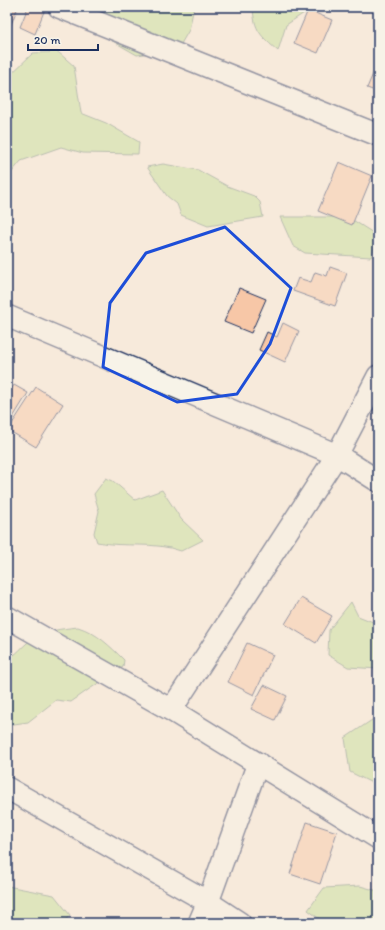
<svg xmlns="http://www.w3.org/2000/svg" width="385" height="930" viewBox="0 0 385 930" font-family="Itim,sans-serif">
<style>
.green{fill:#c2e199;stroke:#6e887c}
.building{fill:#f7c7a7;stroke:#1b2f5e}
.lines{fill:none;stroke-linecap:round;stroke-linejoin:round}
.minor-casing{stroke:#1b2f5e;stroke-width:24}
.minor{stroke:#f7f3e8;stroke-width:21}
.marked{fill:none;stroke:#1d4ed8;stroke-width:3;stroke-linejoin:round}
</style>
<rect width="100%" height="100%" fill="#f7eadb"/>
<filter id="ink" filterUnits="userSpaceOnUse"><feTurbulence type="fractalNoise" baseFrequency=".025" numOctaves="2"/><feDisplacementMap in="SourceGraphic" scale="8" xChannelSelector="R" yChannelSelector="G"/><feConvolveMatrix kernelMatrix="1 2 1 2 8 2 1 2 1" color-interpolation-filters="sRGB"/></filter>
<g filter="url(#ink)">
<path class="green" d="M 53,7 L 194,7 L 189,30 L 178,49 L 137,55 Z
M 253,7 L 313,7 L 286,25 L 278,51 C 261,36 254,31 253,7 Z
M 58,52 L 74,66 L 81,113 L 106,123 L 139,142 L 138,154 L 83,153 L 61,147 L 21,161 L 7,178 L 7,78 L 33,53 Z
M 163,164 L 198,170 L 227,186 L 254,196 L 260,202 L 263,217 L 208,226 L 181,215 L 177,204 L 167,196 L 147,167 Z
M 280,217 L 348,217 L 378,236 L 371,257 L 305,253 L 293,246 Z
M 106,478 L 113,481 L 135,500 L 162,490 L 181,519 L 203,540 L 181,551 C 153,541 125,548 97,542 L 94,533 L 99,511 L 94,494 Z
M 351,602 L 358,616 L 373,622 L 378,621 L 378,669 L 348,667 L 328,655 L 329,630 Z
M 78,627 C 97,633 110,646 124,660 L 123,667 L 88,690 L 71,702 L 56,700 L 28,722 L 7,725 L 7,659 C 17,655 22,646 31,640 C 45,630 62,629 78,627 Z
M 378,716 L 378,786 L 350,772 L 345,738 Z
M 7,886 L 54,895 L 70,915 L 63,923 L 7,923 Z
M 360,886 L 378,891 L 378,923 L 325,923 L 308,910 L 324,888 Z"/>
<path class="building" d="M 7,7 L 18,7 L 8,32 L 7,32 Z
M 28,7 L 40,7 L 45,9 L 35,34 L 20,27 Z
M 308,10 L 332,20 L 318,53 L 294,43 Z
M 378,62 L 378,92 L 367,88 Z
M 339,162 L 372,176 L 352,225 L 318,211 Z
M 330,267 L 347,273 L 335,306 L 293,291 L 298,278 L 311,282 L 315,272 L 327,276 Z
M 239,288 L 266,299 L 251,333 L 224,322 Z
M 283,323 L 299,331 L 285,362 L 259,350 L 267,332 L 277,337 Z
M 14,385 L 28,393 L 12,419 L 7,415 L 7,397 Z
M 36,387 L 63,404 L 36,447 L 8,430 Z
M 301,598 L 332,616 L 316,643 L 285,624 Z
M 247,643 L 273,655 L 254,695 L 228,682 Z
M 264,685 L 287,696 L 275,720 L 251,709 Z
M 307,822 L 337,832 L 320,884 L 290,874 Z"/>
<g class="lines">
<g class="minor-casing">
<path id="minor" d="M 59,7 L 378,135
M 7,316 L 337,455 L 378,481
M 7,617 L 171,710 L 378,838
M 171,710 L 337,455 L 378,376
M 7,788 L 208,902 L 240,923
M 199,923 L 208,902 L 258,763"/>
</g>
<use href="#minor" class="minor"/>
</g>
</g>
<path d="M0 0H385V930H0ZM 225,227 L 291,288 L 270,344 L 237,394 L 177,402 L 103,367 L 110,303 L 146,253 Z" fill="#f7eadb" fill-opacity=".55" fill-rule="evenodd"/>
<path class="marked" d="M 225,227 L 291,288 L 270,344 L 237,394 L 177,402 L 103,367 L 110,303 L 146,253 Z"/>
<rect width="385" height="930" fill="none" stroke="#f7f3e8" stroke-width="24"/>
<rect x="12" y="12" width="361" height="906" fill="none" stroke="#1b2f5e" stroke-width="1.5" filter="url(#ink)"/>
<path d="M28 44v6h70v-6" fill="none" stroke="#1b2f5e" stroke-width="2"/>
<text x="34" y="44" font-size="12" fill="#1b2f5e" stroke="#f7f3e8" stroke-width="3" paint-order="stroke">20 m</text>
</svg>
